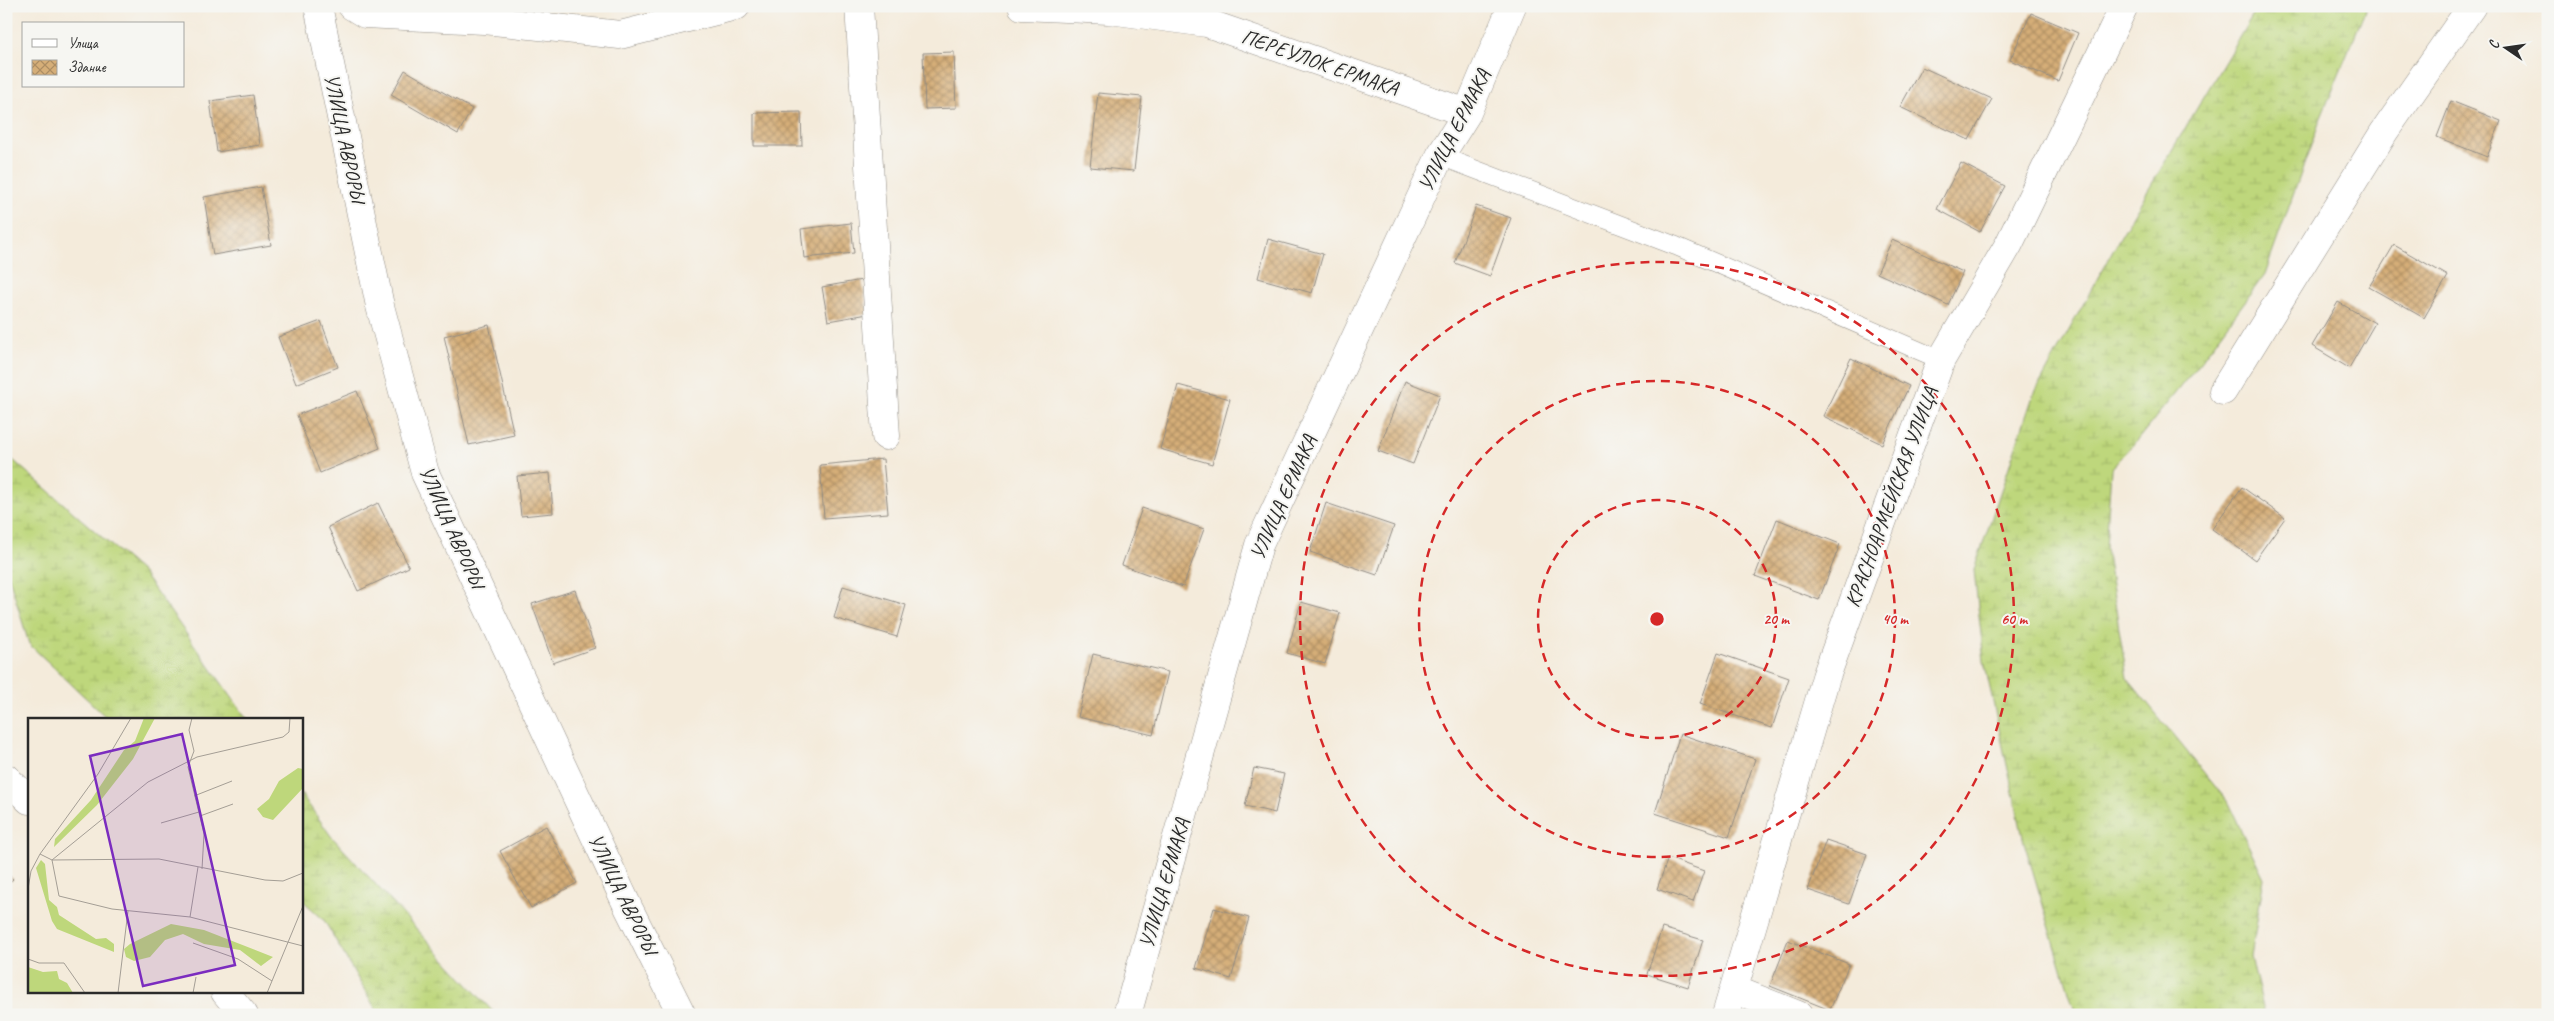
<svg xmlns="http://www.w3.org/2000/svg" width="2554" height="1021" viewBox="0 0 2554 1021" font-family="Caveat,sans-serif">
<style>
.wetland{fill:url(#wetland-marsh);stroke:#748153}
.building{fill:url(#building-cross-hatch)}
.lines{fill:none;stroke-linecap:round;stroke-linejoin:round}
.lane-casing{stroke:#908b83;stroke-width:19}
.street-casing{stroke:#908b83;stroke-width:29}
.lane{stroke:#fff;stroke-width:18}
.street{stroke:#fff;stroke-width:28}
.ring{fill:none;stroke:#d62828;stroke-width:2.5;stroke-dasharray:9 6}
.labels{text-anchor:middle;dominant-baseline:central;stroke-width:4;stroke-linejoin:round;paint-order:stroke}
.street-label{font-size:21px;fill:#2b2b2b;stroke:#f6f6f2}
.inset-road{fill:none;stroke:#a49e95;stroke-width:1}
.view{fill:#7b2cbf;fill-opacity:0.15;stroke:#7b2cbf;stroke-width:2.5}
.inset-edge{fill:none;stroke:#2b2b2b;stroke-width:2.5}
.centre{fill:#d62828;stroke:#f6f6f2;stroke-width:2.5}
.ring-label{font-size:15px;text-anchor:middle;font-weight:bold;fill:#d62828;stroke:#f6f6f2;stroke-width:4;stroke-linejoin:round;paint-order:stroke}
</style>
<defs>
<pattern id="wetland-marsh" width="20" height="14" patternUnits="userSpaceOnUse" patternTransform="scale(1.25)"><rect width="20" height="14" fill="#bed77b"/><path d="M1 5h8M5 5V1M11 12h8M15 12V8" fill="none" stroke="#a3b96a"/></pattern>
<pattern id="building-cross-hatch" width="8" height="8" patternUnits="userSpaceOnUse" patternTransform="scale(1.25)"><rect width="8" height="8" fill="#d5ae78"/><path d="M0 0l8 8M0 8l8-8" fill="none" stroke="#ad8e63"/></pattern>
</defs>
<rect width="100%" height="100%" fill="#f6f6f2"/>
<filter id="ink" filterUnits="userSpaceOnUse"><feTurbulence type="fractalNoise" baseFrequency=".02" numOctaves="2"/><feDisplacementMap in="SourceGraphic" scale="10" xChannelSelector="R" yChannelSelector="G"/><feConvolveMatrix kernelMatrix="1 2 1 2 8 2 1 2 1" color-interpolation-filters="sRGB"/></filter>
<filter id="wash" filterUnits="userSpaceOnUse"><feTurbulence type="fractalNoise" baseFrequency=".0096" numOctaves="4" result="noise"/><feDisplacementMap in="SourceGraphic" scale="20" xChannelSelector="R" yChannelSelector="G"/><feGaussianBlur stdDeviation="1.12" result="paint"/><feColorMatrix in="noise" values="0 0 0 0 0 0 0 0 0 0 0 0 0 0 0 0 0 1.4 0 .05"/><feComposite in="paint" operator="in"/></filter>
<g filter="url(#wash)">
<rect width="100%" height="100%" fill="#f4ebdb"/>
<path class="wetland" d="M 2258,6 L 2367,6 L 2320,120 L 2265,274 L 2201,361 L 2135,443 L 2111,469 L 2106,548 L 2127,678 L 2227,801 L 2264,878 L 2251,957 L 2265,1015 L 2076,1015 L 2024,842 L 1984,661 L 1974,570 L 2033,396 L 2119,239 Z
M 6,454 L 142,572 L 248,720 L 109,720 L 29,644 L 6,567 Z
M 301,794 L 331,836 L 496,1015 L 379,1015 L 324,920 L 301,899 Z"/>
<g id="blocks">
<path class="building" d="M 2031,13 L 2078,33 L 2058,81 L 2010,60 Z
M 954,52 L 956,108 L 925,109 L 923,53 Z
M 1922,67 L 1992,99 L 1969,140 L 1900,107 Z
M 405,70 L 472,109 L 458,134 L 391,95 Z
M 1098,93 L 1142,97 L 1134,171 L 1090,167 Z
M 253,95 L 260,145 L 217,152 L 210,101 Z
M 2451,101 L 2501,121 L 2487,157 L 2437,137 Z
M 801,112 L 802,146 L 754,146 L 754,113 Z
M 1961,163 L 2005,186 L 1980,232 L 1937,209 Z
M 261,187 L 271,245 L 213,255 L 204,197 Z
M 1476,206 L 1511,218 L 1490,276 L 1455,263 Z
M 851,223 L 854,253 L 804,258 L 801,229 Z
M 1268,239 L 1323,254 L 1312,293 L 1258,278 Z
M 1892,240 L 1963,272 L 1948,305 L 1877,273 Z
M 2394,245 L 2448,276 L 2424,318 L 2369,287 Z
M 862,280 L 868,314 L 828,321 L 822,287 Z
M 2338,302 L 2375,323 L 2349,368 L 2312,346 Z
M 321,321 L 338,367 L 296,384 L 278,337 Z
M 489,325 L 514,435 L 469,445 L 444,336 Z
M 1851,358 L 1909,386 L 1882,444 L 1823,416 Z
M 1405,381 L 1440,395 L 1413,464 L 1378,451 Z
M 1178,385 L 1230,399 L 1212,464 L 1160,449 Z
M 357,391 L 380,448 L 320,473 L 297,415 Z
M 883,459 L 888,513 L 824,518 L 820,465 Z
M 550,473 L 553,513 L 521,516 L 517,476 Z
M 2242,487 L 2285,518 L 2255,560 L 2212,529 Z
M 378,503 L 409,567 L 358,591 L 328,527 Z
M 1326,503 L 1394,526 L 1377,575 L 1310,552 Z
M 1142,508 L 1204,529 L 1183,587 L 1122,565 Z
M 1777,519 L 1840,544 L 1819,600 L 1755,576 Z
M 843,586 L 906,605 L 897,637 L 834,618 Z
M 575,590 L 595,648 L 553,663 L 532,604 Z
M 1301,602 L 1340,613 L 1325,664 L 1287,653 Z
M 1718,653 L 1789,678 L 1772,728 L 1700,704 Z
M 1093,654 L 1168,672 L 1153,735 L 1078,717 Z
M 1680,734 L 1755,759 L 1729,837 L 1655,813 Z
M 1254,768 L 1284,774 L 1275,813 L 1245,806 Z
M 546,826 L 577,883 L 531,908 L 500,851 Z
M 1826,840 L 1867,854 L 1849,904 L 1808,890 Z
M 1668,858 L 1704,871 L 1693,902 L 1657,889 Z
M 6,873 L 13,879 L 6,886 Z
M 1214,908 L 1249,918 L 1231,979 L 1196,968 Z
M 1662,928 L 1703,940 L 1688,987 L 1647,974 Z
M 1788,940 L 1849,964 L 1830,1010 L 1770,986 Z"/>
</g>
</g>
<g filter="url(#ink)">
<use href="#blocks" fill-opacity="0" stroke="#908b83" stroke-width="1"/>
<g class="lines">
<g class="lane-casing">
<path id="lane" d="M 1440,156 L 1676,246 L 1941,360"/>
</g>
<g class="street-casing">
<path id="street" d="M 318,6 L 380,306 L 425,473 L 629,909 L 682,1015
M 352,6 L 365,14 L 484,20 L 620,35 L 736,6
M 859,6 L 886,436
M 1022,6 L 1109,10 L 1207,23 L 1467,113
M 2223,391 L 2384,132 L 2472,6
M 6,778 L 29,800
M 1735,990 L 1798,1015
M 225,992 L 244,1015
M 1127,1015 L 1259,545 L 1440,156 L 1467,113 L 1512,6
M 1726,1015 L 1826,677 L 1941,360 L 2009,244 L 2124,6"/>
</g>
<use href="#lane" class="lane"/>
<use href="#street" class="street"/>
</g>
</g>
<g class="ring">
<circle cx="1657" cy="619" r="119"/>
<circle cx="1657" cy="619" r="238"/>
<circle cx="1657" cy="619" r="357"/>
</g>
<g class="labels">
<g class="street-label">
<text transform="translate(1320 62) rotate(19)">ПЕРЕУЛОК ЕРМАКА</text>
<text transform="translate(1454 130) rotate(-63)">УЛИЦА ЕРМАКА</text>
<text transform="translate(345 138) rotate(78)">УЛИЦА АВРОРЫ</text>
<text transform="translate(1283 497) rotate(-66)">УЛИЦА ЕРМАКА</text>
<text transform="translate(1891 497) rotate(-70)">КРАСНОАРМЕЙСКАЯ УЛИЦА</text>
<text transform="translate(452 527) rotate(66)">УЛИЦА АВРОРЫ</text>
<text transform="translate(1164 883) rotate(-74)">УЛИЦА ЕРМАКА</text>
<text transform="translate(623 894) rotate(64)">УЛИЦА АВРОРЫ</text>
</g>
</g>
<g transform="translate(28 718)">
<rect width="275" height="275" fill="#f4ebdb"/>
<path d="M 116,0 L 127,0 L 105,41 L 69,87 L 26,129 L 27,121 L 63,82 L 96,32 L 107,23 ZM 270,50 L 275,51 L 275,70 L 245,102 L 235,99 L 229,91 L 241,81 L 251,63 ZM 13,142 L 17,146 L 21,182 L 29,189 L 31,197 L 68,221 L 78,220 L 86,226 L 86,234 L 29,211 L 24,203 L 8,150 ZM 143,206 L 176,212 L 245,239 L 233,248 L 212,232 L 176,226 L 155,216 L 137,222 L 122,239 L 106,243 L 98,239 L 96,231 L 102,226 ZM 0,249 L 15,254 L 29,253 L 31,261 L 39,265 L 45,275 L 0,275 Z" fill="#bed77b"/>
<path class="inset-road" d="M 164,0 L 161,12 L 166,33 L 160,49 L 176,116 L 174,151M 166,78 L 204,63M 172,98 L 205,86M 133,105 L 171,94M 12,136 L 70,56 L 103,0M 24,142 L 120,64 L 169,39 L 255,19 L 261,14 L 262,0M 24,142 L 31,178 L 84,191 L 162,199 L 275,228M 0,171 L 3,153 L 12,136 L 24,142 L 131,141 L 237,162 L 255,163 L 275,155M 162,199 L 170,149M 165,225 L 210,241 L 244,263M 0,241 L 11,245 L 36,245 L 57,275M 90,275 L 100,193M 165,275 L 168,259M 239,275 L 275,188"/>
<path class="view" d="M 154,16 L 207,247 L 115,268 L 62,38 Z"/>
<rect width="275" height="275" class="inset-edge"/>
</g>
<circle cx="1657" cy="619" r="8" class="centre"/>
<g class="ring-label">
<text x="1776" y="624">20 m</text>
<text x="1895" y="624">40 m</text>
<text x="2014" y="624">60 m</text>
</g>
<rect width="2554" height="1021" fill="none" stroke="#f6f6f2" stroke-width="25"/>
<rect x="22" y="22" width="162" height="65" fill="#f6f6f2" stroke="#a5a5a2"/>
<rect x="32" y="39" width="25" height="8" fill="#ffffff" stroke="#a5a5a2"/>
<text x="68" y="48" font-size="15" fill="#2b2b2b">Улица</text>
<rect x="32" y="60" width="25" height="15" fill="url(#building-cross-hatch)" stroke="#a5a5a2"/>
<text x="68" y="72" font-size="15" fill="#2b2b2b">Здание</text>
<g transform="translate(2506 48) rotate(283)" stroke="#f6f6f2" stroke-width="4" paint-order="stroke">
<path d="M0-4L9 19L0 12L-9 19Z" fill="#2b2b2b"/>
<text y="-8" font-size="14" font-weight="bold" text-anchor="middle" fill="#2b2b2b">С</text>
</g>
</svg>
